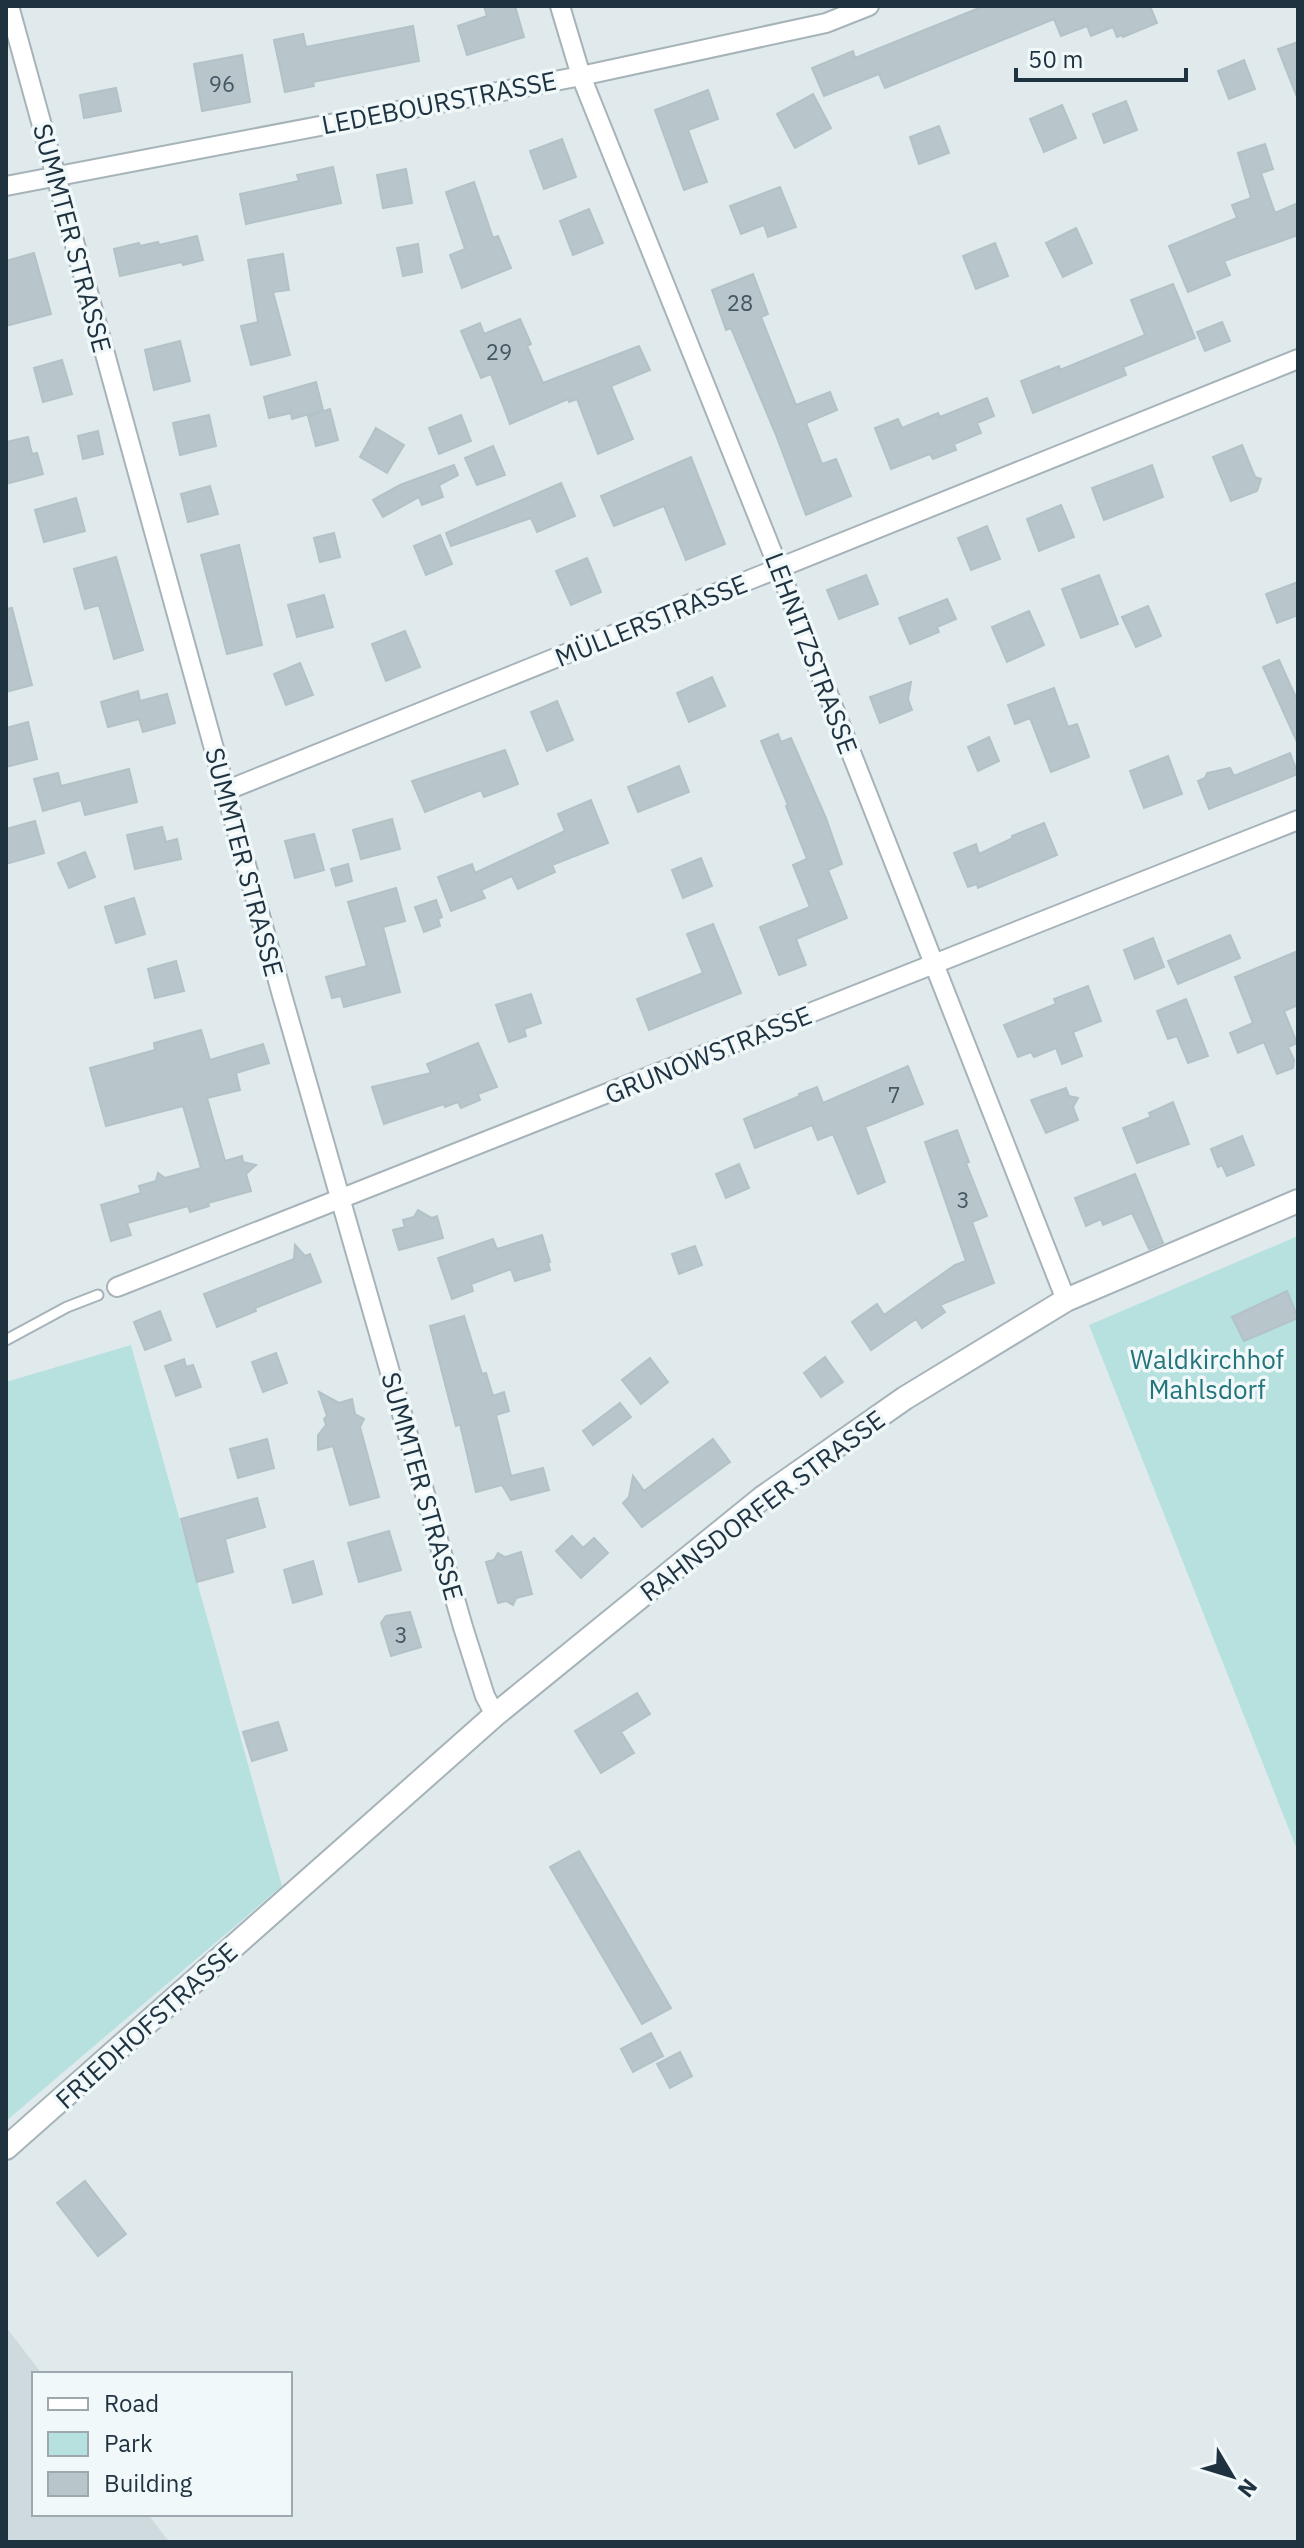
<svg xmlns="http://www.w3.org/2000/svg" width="1304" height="2548" viewBox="0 0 1304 2548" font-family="'IBM Plex Sans',sans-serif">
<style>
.built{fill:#cedadd}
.green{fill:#b6e1df}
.building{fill:#b8c6cb;stroke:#b2c2c7;stroke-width:2}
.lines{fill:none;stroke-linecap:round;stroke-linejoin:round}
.service-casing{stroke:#a6b3b9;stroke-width:13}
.minor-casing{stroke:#a6b3b9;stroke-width:22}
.tertiary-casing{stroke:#a6b3b9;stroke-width:26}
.service{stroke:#fff;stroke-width:9}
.minor{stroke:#fff;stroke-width:18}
.tertiary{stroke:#fff;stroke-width:22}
.labels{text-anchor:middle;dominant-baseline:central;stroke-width:7;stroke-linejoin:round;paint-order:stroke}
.number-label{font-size:22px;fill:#455763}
.street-label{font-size:26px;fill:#1f3240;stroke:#f1f8f9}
.park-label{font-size:26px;fill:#24757b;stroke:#f1f8f9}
</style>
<rect width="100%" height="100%" fill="#e0eaed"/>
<path class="built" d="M 6,2327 L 42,2374 L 34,2374 L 34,2514 L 148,2514 L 169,2542 L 6,2542 Z"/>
<path class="green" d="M 1298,1236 L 1298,1852 L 1089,1325 Z
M 131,1345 L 282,1886 L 6,2121 L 6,1382 Z"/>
<path class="building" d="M 484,6 L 515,6 L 524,37 L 467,55 L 458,26 L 487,16 Z
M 984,6 L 1150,6 L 1157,23 L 1123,37 L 1122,35 L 1117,37 L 1113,27 L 1091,36 L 1087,26 L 1061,36 L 1054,19 L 885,88 L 879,74 L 824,96 L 812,68 L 853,51 L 855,58 Z
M 413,26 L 419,61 L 313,82 L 314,86 L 285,92 L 274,40 L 303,34 L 306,47 Z
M 1298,42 L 1298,97 L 1297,97 L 1278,49 Z
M 242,55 L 250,102 L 202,111 L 194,64 Z
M 1244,60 L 1255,89 L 1229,99 L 1218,71 Z
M 116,88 L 121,111 L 84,118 L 80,95 Z
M 708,90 L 718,119 L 688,130 L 707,182 L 684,190 L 655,110 Z
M 813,94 L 831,128 L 795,148 L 777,114 Z
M 1126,101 L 1137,130 L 1104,143 L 1093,114 Z
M 1062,105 L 1076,138 L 1044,152 L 1030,119 Z
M 939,126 L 949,153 L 919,164 L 910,137 Z
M 562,139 L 576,177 L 544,189 L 530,151 Z
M 1265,144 L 1273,169 L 1261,173 L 1275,213 L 1298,203 L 1298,235 L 1224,261 L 1230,275 L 1188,292 L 1169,246 L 1237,218 L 1232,205 L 1251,198 L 1238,153 Z
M 333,167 L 341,203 L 246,224 L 240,194 L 299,181 L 297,175 Z
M 406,169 L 412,203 L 383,208 L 377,175 Z
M 474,182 L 493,238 L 498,236 L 511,268 L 462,288 L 450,255 L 465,249 L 446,192 Z
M 780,187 L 796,227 L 768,237 L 764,225 L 741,234 L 730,206 Z
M 589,209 L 603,243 L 573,255 L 560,221 Z
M 1076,228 L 1092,263 L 1063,277 L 1046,243 Z
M 197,236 L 203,260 L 183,265 L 182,262 L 120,276 L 114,249 L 139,243 L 140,246 L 158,242 L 159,245 Z
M 995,243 L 1008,276 L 976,289 L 963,256 Z
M 418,244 L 422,272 L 403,276 L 397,248 Z
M 34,253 L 51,314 L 6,326 L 6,261 Z
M 283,254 L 289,290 L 273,292 L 290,355 L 251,365 L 241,326 L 258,322 L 248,260 Z
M 753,274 L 768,314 L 761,317 L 796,405 L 830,392 L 837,410 L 806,423 L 822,464 L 836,459 L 851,496 L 806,515 L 776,435 L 731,328 L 726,330 L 712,290 Z
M 1173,284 L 1195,338 L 1123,367 L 1126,375 L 1033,413 L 1021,381 L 1059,366 L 1060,370 L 1145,335 L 1131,300 Z
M 520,319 L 531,344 L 527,346 L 543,383 L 639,346 L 650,370 L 611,386 L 633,439 L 598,454 L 577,399 L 569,402 L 568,399 L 510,424 L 491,374 L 481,378 L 461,331 L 480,323 L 484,334 Z
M 1222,322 L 1230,341 L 1205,351 L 1197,332 Z
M 180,341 L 190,381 L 154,390 L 145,350 Z
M 62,360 L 72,394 L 43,402 L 34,368 Z
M 316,382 L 323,410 L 292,419 L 291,413 L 269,418 L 264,397 Z
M 987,398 L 994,416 L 977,423 L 981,433 L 954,444 L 956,450 L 933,459 L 930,454 L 891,469 L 875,428 L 898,419 L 902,428 L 938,413 L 940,417 Z
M 330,409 L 338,440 L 316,446 L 308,416 Z
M 209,415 L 216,446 L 180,455 L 173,423 Z
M 461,415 L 471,441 L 439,454 L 429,428 Z
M 376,428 L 404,445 L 387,473 L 360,457 Z
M 98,431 L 103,454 L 83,459 L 78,436 Z
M 28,437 L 32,454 L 37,453 L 43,474 L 6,484 L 6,442 Z
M 1242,445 L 1255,477 L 1261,479 L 1257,491 L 1231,501 L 1213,457 Z
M 493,446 L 505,475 L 477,485 L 465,458 Z
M 691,457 L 725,544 L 686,560 L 664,506 L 614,526 L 601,496 Z
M 454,465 L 458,475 L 439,485 L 443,497 L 422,505 L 419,497 L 383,517 L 373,500 L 400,485 Z
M 1152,465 L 1163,497 L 1104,520 L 1092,488 Z
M 561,483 L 575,516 L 537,532 L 531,518 L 451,546 L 446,533 Z
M 210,486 L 218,514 L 188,522 L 181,494 Z
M 76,498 L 85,531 L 44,542 L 35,510 Z
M 1061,505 L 1074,537 L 1039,551 L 1027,519 Z
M 987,526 L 1000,559 L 971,570 L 958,538 Z
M 334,533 L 340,557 L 320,562 L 314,538 Z
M 440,535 L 452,564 L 426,575 L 414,546 Z
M 239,545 L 262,645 L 227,654 L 201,555 Z
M 116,557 L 143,650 L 114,659 L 99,605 L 85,609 L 74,569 Z
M 587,558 L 601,592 L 571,605 L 556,571 Z
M 866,575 L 878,604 L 839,619 L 827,590 Z
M 1099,575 L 1118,624 L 1081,638 L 1062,589 Z
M 1298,582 L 1298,615 L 1277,623 L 1266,594 Z
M 324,595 L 333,627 L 297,637 L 288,605 Z
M 947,599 L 956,619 L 937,627 L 939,632 L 910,644 L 899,618 Z
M 1148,606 L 1161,636 L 1136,647 L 1122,617 Z
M 12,608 L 32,685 L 6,692 L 6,609 Z
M 1029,611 L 1044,645 L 1007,662 L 992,627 Z
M 405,631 L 420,667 L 386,681 L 372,644 Z
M 1279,660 L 1298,702 L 1298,744 L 1263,667 Z
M 300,663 L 313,695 L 286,705 L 274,674 Z
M 712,677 L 725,706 L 689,722 L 677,693 Z
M 911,682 L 908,699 L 912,710 L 880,723 L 870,697 Z
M 1054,688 L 1068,727 L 1077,724 L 1089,757 L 1051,772 L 1030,718 L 1015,724 L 1008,705 Z
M 138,691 L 140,701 L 167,694 L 175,723 L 143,732 L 139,719 L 108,727 L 101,702 Z
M 557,701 L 573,740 L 547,751 L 531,712 Z
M 28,722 L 37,759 L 6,767 L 6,728 Z
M 778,734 L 781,742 L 791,738 L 826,818 L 842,864 L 828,870 L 847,918 L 796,939 L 806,965 L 779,975 L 760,927 L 810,907 L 793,865 L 807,859 L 786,806 L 788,805 L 761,741 Z
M 989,737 L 999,761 L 978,771 L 968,747 Z
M 505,750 L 518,784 L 484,797 L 481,790 L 425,812 L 412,781 Z
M 1290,753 L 1298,774 L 1209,809 L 1198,781 L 1205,778 L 1207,773 L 1230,768 L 1234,776 Z
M 1168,756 L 1182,794 L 1144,808 L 1130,771 Z
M 679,766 L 689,792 L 638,812 L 628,787 Z
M 129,769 L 137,802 L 85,815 L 81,800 L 43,811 L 34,779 L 58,773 L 61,786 Z
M 591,800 L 608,843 L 552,865 L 555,872 L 518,889 L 512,876 L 481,890 L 485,898 L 451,911 L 438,877 L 472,864 L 475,873 L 565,831 L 558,814 Z
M 392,819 L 400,849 L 361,859 L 353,830 Z
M 35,821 L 44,853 L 6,864 L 6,829 Z
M 1044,823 L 1057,855 L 978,888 L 977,884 L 968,887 L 954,853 L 976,844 L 979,854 L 1013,838 L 1012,836 Z
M 162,827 L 166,842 L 177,839 L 181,859 L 135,869 L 127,835 Z
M 314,834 L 324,870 L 295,878 L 285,841 Z
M 85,852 L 95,877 L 69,888 L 58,863 Z
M 701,858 L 712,886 L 683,898 L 672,870 Z
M 348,864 L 352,881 L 336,886 L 331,869 Z
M 396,888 L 405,921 L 383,927 L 400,992 L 344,1007 L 341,996 L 332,998 L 326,977 L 367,966 L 348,902 Z
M 134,898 L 145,934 L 116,943 L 105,907 Z
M 436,900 L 442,917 L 438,919 L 440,926 L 424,932 L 415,907 Z
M 713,924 L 741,993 L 649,1030 L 637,999 L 703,973 L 687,934 Z
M 1230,935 L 1240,958 L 1178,984 L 1168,961 Z
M 1153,938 L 1164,967 L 1135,979 L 1124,950 Z
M 1298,951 L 1298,1005 L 1284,1011 L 1297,1043 L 1288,1047 L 1294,1060 L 1293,1068 L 1277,1074 L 1264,1042 L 1238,1053 L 1230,1033 L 1253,1023 L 1235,977 Z
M 176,961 L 184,991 L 155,998 L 148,969 Z
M 1088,986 L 1101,1021 L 1073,1032 L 1082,1056 L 1062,1064 L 1056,1048 L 1034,1057 L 1031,1052 L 1018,1057 L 1004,1025 L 1056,1004 L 1054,999 Z
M 531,994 L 541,1023 L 524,1029 L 526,1036 L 509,1042 L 496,1005 Z
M 1186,999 L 1208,1056 L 1188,1063 L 1177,1036 L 1168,1039 L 1157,1011 Z
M 201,1030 L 210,1060 L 263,1044 L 269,1063 L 236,1073 L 240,1090 L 207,1098 L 225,1161 L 242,1156 L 243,1162 L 256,1165 L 246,1174 L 251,1191 L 208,1203 L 209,1206 L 190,1212 L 188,1206 L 127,1223 L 131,1235 L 111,1241 L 101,1205 L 141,1193 L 139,1186 L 156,1181 L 158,1173 L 165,1178 L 201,1168 L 183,1106 L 106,1126 L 90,1068 L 155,1050 L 154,1043 Z
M 478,1043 L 497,1087 L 478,1094 L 480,1100 L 461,1108 L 458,1102 L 445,1107 L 444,1104 L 384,1124 L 372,1087 L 431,1073 L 427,1064 Z
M 908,1066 L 923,1104 L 865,1127 L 885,1182 L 858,1194 L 833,1134 L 818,1140 L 812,1125 L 755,1148 L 744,1119 L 800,1096 L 799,1094 L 817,1087 L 823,1103 Z
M 1066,1088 L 1069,1096 L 1078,1098 L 1073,1107 L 1078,1120 L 1046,1133 L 1031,1100 Z
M 1173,1102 L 1189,1144 L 1137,1163 L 1123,1128 L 1151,1117 L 1149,1113 Z
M 957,1130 L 969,1162 L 966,1163 L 987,1216 L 972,1222 L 994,1283 L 940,1305 L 945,1312 L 922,1328 L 916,1319 L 871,1350 L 852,1322 L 877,1304 L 884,1315 L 955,1265 L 966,1261 L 925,1142 Z
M 1242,1136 L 1254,1165 L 1227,1176 L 1222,1165 L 1218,1167 L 1211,1149 Z
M 739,1164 L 749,1188 L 726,1198 L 716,1174 Z
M 1135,1174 L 1163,1243 L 1149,1249 L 1132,1213 L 1103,1225 L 1101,1219 L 1086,1226 L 1075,1198 Z
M 418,1210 L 432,1218 L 437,1216 L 443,1238 L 399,1250 L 393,1230 L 405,1227 L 403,1220 L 414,1217 Z
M 542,1235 L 550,1262 L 548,1263 L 550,1270 L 515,1281 L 511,1269 L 471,1284 L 473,1291 L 452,1299 L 438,1258 L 493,1239 L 497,1249 Z
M 295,1245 L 305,1256 L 310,1254 L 321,1282 L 255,1308 L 256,1311 L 217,1327 L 204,1294 L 294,1259 Z
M 695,1246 L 702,1265 L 679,1274 L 672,1254 Z
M 1287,1291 L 1298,1318 L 1244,1341 L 1232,1317 Z
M 160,1311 L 171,1340 L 145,1350 L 134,1322 Z
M 464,1316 L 482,1374 L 486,1373 L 493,1396 L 504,1392 L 509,1411 L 496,1415 L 511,1476 L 543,1468 L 549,1490 L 511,1500 L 502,1485 L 476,1492 L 460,1424 L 456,1426 L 430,1326 Z
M 276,1353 L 287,1383 L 263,1392 L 252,1362 Z
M 825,1357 L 843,1382 L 821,1397 L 804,1373 Z
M 650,1358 L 668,1382 L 641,1404 L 622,1380 Z
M 184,1359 L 186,1367 L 193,1365 L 201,1387 L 176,1396 L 165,1366 Z
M 319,1392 L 339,1403 L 352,1399 L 355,1414 L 364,1419 L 360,1427 L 379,1497 L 350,1505 L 333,1446 L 318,1450 L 318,1435 L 326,1425 L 324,1419 L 327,1416 Z
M 620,1403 L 631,1417 L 593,1445 L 583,1431 Z
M 267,1439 L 274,1468 L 238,1478 L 230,1449 Z
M 713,1439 L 730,1462 L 642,1527 L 623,1503 L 629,1497 L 633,1476 L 644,1491 Z
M 257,1498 L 265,1527 L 225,1539 L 233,1572 L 197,1582 L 181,1519 Z
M 389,1531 L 401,1570 L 359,1582 L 348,1543 Z
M 572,1536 L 583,1548 L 594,1538 L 608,1553 L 581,1578 L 556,1551 Z
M 521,1552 L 532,1594 L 516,1598 L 513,1605 L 506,1601 L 498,1603 L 486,1562 L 494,1560 L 498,1553 L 505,1557 Z
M 313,1561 L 322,1594 L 293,1603 L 284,1570 Z
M 410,1612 L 421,1647 L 391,1656 L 381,1623 L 386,1616 Z
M 637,1693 L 650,1714 L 621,1732 L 634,1753 L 601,1773 L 575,1731 Z
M 278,1722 L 287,1750 L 252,1761 L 243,1732 Z
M 579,1851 L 671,2008 L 642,2024 L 550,1867 Z
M 651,2033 L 663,2056 L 633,2072 L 621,2049 Z
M 680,2052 L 692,2076 L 670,2088 L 657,2064 Z
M 85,2181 L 126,2234 L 98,2256 L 57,2203 Z"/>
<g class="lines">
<g class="service-casing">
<path id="service" d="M 6,1340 L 67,1307 L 98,1295"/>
</g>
<g class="minor-casing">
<path id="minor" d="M 9,6 L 282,995 L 463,1627 L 485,1696 L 495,1715
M 560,6 L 581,76 L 779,569 L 1066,1300
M 6,186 L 581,76 L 826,23 L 869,6
M 225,791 L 1298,359
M 117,1287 L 1298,820"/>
</g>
<g class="tertiary-casing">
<path id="tertiary" d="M 6,2148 L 495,1715 L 762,1498 L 905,1398 L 1066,1300 L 1298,1201"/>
</g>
<use href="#service" class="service"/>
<use href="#minor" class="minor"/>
<use href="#tertiary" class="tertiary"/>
</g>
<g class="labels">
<g class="number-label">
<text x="222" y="83">96</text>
<text x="740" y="302">28</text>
<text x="499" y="351">29</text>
<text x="894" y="1094">7</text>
<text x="963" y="1199">3</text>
<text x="401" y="1634">3</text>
</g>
<g class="street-label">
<text transform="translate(439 102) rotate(-11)">LEDEBOURSTRASSE</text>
<text transform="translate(73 238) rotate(75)">SUMMTER STRASSE</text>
<text transform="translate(651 620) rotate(-22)">MÜLLERSTRASSE</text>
<text transform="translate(812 653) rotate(69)">LEHNITZSTRASSE</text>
<text transform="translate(245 862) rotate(75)">SUMMTER STRASSE</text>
<text transform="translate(708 1054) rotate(-22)">GRUNOWSTRASSE</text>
<text transform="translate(423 1486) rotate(74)">SUMMTER STRASSE</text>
<text transform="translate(762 1505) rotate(-37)">RAHNSDORFER STRASSE</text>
<text transform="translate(146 2025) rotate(-42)">FRIEDHOFSTRASSE</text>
</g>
<g class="park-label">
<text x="1207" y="1359">Waldkirchhof<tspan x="1207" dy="30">Mahlsdorf</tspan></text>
</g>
</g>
<rect width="1304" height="2548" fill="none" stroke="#1f3240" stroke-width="16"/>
<rect x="32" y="2372" width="260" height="144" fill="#f1f8f9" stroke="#9da9af" stroke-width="2"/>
<rect x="48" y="2398" width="40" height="12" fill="#ffffff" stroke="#9da9af" stroke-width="2"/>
<text x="104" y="2412" font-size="24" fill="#1f3240">Road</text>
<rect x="48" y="2432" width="40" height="24" fill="#b6e1df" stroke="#9da9af" stroke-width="2"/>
<text x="104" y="2452" font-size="24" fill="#1f3240">Park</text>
<rect x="48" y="2472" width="40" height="24" fill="#b8c6cb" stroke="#9da9af" stroke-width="2"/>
<text x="104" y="2492" font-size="24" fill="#1f3240">Building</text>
<g transform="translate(1232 2476) rotate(128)" stroke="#f1f8f9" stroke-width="6" paint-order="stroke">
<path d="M0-6L14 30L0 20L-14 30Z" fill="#1f3240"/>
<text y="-12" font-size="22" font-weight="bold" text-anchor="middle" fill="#1f3240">N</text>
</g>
<path d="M1016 68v12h170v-12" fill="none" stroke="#1f3240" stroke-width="4"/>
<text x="1028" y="68" font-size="24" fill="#1f3240" stroke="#f1f8f9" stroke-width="6" paint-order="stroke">50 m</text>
</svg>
